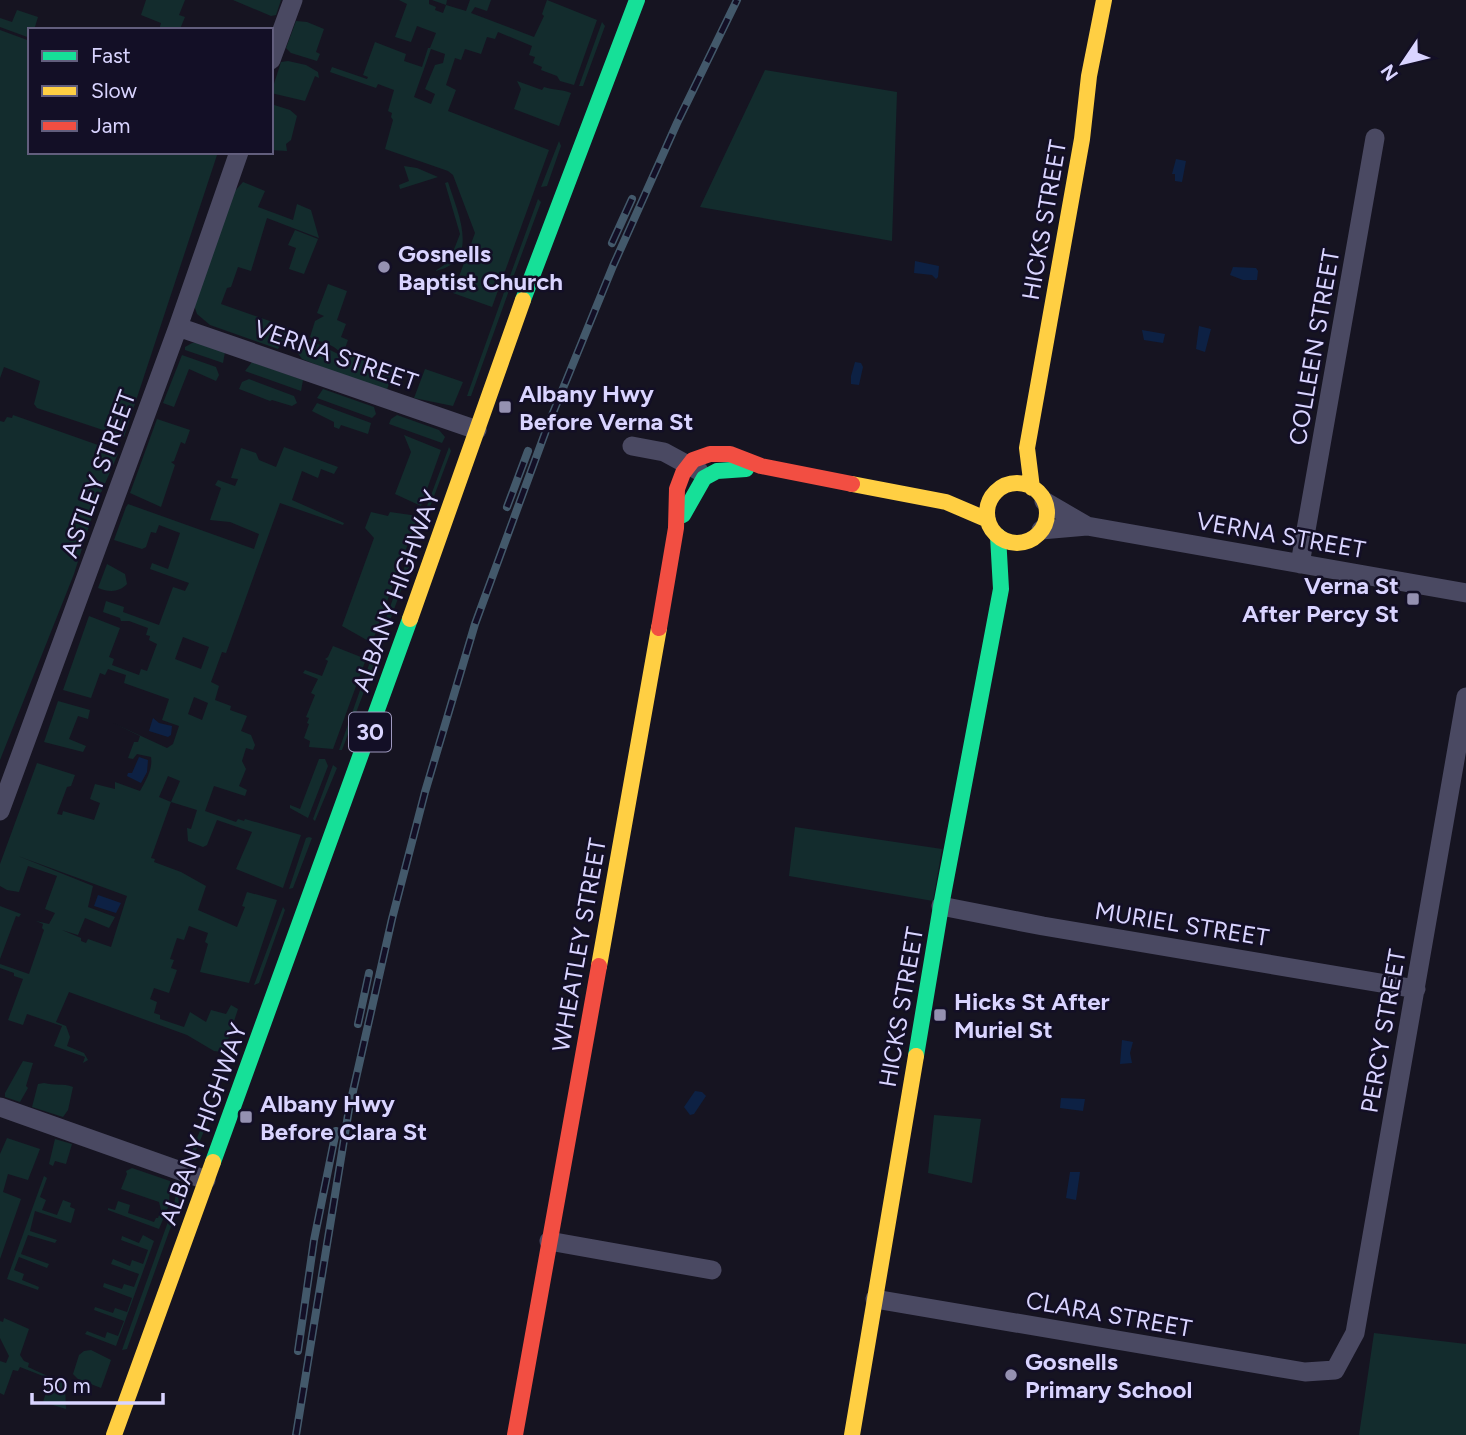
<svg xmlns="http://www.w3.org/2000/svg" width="1466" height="1435" viewBox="0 0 1466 1435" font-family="Figtree,sans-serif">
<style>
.green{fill:#132c2d;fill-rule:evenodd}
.water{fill:#0d2144}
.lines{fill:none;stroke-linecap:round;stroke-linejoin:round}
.street{stroke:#4a4962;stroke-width:19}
.fast{stroke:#16e098;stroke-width:16}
.slow{stroke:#ffcf43;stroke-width:16}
.jam{stroke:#f24e42;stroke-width:16}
.rail-casing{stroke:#43596b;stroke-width:8}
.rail{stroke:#130f26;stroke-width:5;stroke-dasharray:16;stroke-linecap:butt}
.poi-dot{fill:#9591b1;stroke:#130f26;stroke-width:2.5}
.labels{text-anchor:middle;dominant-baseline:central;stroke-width:5;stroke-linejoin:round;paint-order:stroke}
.shield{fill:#130f26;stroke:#9e99be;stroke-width:2}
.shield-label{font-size:23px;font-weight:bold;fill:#d9d4ff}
.street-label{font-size:24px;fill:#d9d4ff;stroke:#130f26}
.poi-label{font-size:24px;font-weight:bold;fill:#d9d4ff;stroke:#130f26;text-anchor:start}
</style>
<rect width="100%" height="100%" fill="#161421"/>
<path class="green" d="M 146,0 L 185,0 L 179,15 L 185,17 L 180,29 L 159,30 L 161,23 L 141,15 Z
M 233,0 L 281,0 L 276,15 L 271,16 Z
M 399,0 L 429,0 L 429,4 L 436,7 L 435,10 L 443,13 L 446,5 L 432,0 L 447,0 L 446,5 L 466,11 L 470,0 L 491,0 L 487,11 L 475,7 L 471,13 L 534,37 L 544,16 L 542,14 L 547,0 L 597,20 L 574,85 L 560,81 L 557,76 L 541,70 L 542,67 L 533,63 L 535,57 L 529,55 L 532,46 L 498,32 L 495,39 L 487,37 L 481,54 L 465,49 L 461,60 L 455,58 L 446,85 L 456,90 L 448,111 L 549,150 L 492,307 L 453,293 L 475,233 L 453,175 L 448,171 L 385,149 L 393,120 L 391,117 L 392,113 L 388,111 L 394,90 L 378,84 L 376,88 L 330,72 L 332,67 L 367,79 L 368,77 L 363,75 L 375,42 L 406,54 L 404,61 L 422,67 L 428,48 L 430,48 L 436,33 L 417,26 L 411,42 L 395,37 L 407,4 ZM 431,49 L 445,54 L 443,63 L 435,65 L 425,89 L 435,94 L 431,104 L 414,97 Z
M 17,10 L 38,17 L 34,30 L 30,30 L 30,38 L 0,27 L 0,18 L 12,22 Z
M 296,21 L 307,22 L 324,29 L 316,52 L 320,54 L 317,61 L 291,53 L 286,48 Z
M 602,22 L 605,26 L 583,86 L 579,86 Z
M 0,30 L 30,41 L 30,152 L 218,152 L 124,437 L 37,408 L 34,404 L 40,381 L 4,367 L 0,378 Z
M 288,61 L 306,65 L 318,72 L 319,78 L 315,76 L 305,101 L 271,93 L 281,62 Z
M 765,70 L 897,92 L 892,241 L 700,207 Z
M 517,81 L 542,90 L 544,87 C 553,90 561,89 571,93 L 559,126 L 514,109 L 521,89 Z
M 271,104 L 290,110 L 297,116 L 291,140 L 286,144 L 287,151 L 271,150 Z
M 559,141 L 561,146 L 547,186 L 541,187 Z
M 404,166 L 417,168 L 438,177 L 400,189 L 399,185 L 409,181 Z
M 243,182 L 265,191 L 258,207 L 293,220 L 297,204 L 311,210 L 319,238 L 267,218 L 251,271 L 238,267 L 231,287 L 227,288 L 221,304 L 287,327 L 289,329 L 278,349 L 210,325 L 197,314 L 194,305 L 233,193 Z
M 448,182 C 457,211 482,262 435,271 L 444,265 L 448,251 L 453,252 L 460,234 L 445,183 Z
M 538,199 L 541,202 L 514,275 L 510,276 Z
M 295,230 L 318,239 L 304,274 L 289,269 L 296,248 L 288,245 Z
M 328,284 L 347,291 L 337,320 L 346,324 L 341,337 L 348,340 L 344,351 L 340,353 C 334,343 320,343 310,337 L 315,321 L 324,316 L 317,313 Z
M 507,284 L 511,285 L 471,396 L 467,396 Z
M 304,337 L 340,355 L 352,353 L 394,368 L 386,393 L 302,359 L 297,352 L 299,343 Z
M 192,343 L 199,343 L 225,352 L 223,363 L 185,350 L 185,347 Z
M 182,355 L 216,367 L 219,375 L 216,381 L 189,369 L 174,407 L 163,403 Z
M 252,362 L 303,380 L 301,391 L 245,371 Z
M 425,369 L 463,382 L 453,406 L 414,398 Z
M 249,379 L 294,396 L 297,403 L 292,406 L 272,400 L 270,401 L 239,389 L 242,382 Z
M 323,389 L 374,407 L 376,414 L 372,418 L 317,398 Z
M 317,403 L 371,423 L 368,434 L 341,425 L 339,429 L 334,427 L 334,422 L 312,411 Z
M 13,415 L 115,451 L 118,454 L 96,504 L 74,574 L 0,760 L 0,421 L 4,422 L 7,417 L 12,418 Z
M 397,415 L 439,430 L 445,437 L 442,443 L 389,424 L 391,419 Z
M 157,419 L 190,430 L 185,444 L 181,442 L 174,461 L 171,462 L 175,465 L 161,507 L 130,493 Z
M 404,435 L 441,450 L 421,506 L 395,494 L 411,452 Z
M 284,447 L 338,467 L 334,474 L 321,469 L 318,478 L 302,471 L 292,500 L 344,523 L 343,525 L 280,503 L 226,653 L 222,652 L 211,682 L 219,686 L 215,700 L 231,706 L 230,710 L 247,716 L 241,731 L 251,735 L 255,745 L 253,750 L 246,748 L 242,761 L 246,769 L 239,786 L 247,790 L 245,796 L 214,786 L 205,811 L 236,822 L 238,819 L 244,821 L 245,819 L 301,835 L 283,888 L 236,869 L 252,832 L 217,820 L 207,845 L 203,847 L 188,841 L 187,828 L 191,829 L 197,810 L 171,802 L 151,858 L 155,859 L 154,862 L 181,872 L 206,886 L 198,910 L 237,927 L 245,907 L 242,906 L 247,892 L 277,900 L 249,983 L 200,972 L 208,944 L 205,942 L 208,933 L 189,926 L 184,940 L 177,938 L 170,959 L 174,960 L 171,968 L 177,970 L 169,993 L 154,988 L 150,999 L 157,1002 L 154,1013 L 160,1015 L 160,1019 L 184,1027 L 190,1012 L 206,1022 L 211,1010 L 226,1014 L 231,1005 L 238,1009 L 224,1052 L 214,1051 L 187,1035 L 69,992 L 56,1022 L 66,1026 L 70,1037 L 67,1046 L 84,1053 L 88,1060 L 83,1063 L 85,1057 L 54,1046 L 62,1026 L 27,1014 L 23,1025 L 8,1020 L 23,979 L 14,976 L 14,973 L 0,968 L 0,964 L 29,974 L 44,930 L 42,928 L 43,924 L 36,921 L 49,924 L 55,913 L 45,909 L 57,876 L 28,866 L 19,892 L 7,890 L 0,886 L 0,864 L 37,763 L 75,775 L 71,786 L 67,787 L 57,814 L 62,815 L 63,811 L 94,820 L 100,803 L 90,799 L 95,784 L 115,789 L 115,782 L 140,791 C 146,780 153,769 151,757 L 137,754 L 133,759 L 128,758 L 134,742 L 138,742 L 140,736 L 113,723 L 167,748 L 173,744 L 179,726 L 162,720 L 169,699 L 124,683 L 126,675 L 108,669 L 105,675 L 100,673 L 91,698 L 63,690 L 89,616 L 120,628 L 109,657 L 114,659 L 112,665 L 139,675 L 141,669 L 147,671 L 157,644 L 149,640 L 150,636 L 146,635 L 148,628 L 129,621 L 121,621 L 120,618 L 103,612 L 106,601 L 124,607 L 123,612 L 159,625 L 173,587 L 185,591 L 189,583 L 150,569 L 152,563 L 168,569 L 180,533 L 159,525 L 156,533 L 151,532 L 146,547 L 142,549 L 114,540 L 126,507 L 128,504 L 254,549 L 259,534 L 230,522 L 210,520 L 221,488 L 215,485 L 218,480 L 235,486 L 238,479 L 231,478 L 241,448 L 256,453 L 259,460 L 276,467 ZM 183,637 L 209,647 L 201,669 L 175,659 ZM 194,697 L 208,703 L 202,720 L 188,714 ZM 168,776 L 180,781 L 171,802 L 159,797 ZM 18,856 L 127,896 L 111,947 L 88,939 L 86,943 L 81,941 L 81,938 L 62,930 L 78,935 L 85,918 L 109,928 L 115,917 L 88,907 L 93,886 Z
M 449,447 L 451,451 L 430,507 L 427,506 Z
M 371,512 L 388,516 L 390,512 L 418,516 L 372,643 L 342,626 L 374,538 L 365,528 Z
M 407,560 L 411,562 L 382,643 L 377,643 Z
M 107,564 L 125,574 L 127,584 C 118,593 109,592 98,588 Z
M 333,646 L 366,659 L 333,749 L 309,747 L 310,741 L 304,738 L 309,724 L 307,723 L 309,718 L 306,717 L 315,695 L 311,693 L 318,679 L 303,673 L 305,670 L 322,676 L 328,661 L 325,659 L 328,657 Z
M 370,662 L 374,665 L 342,750 L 339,750 Z
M 58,701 L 90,710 L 88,719 L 78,716 L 69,739 L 86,746 L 83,752 L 44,742 Z
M 319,759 L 325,759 L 328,766 L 308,818 L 290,808 L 290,805 L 300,809 Z
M 333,765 L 337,768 L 315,821 L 313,819 Z
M 795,827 L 942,849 L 933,901 L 789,876 Z
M 309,837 L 312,838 L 293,888 L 289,889 L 306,838 Z
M 0,906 L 21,914 L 19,917 L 16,916 L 0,959 Z
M 283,907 L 285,910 L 259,983 L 254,985 Z
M 23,1061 L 33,1063 L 26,1086 L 28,1088 L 20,1102 L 5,1097 L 5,1093 Z
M 44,1083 C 54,1086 63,1083 73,1087 L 68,1110 L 63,1117 L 32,1107 L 38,1084 Z
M 210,1105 L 215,1105 L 194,1155 L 190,1156 Z
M 934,1115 L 981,1119 L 972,1183 L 928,1173 Z
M 7,1138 L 40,1149 L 28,1180 L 8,1174 L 3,1192 L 21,1199 L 0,1259 L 0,1154 Z
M 55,1139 L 72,1144 L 66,1164 L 55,1161 L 53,1166 L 49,1164 Z
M 132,1168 L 170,1181 L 169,1205 L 159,1229 L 108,1210 L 108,1208 L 115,1210 L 118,1201 L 130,1205 L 128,1213 L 154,1222 L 156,1218 L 158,1218 L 161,1210 L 159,1202 L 121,1189 L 127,1174 L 126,1171 Z
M 44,1176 L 47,1178 L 40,1197 L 46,1200 L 42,1210 L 57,1215 L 63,1200 L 71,1203 L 70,1207 L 75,1209 L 71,1223 L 35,1211 L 30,1231 L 57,1240 L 55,1243 L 28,1235 L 21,1254 L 49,1264 L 47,1268 L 19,1257 L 14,1270 L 24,1274 L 22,1280 L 39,1287 L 38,1290 L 7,1279 Z
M 177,1187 L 179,1204 L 127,1349 L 122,1350 L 174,1205 Z
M 143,1235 L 154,1241 L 116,1346 L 85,1334 L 87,1331 L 105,1338 L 107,1332 L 118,1336 L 124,1321 L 94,1310 L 95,1307 L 113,1313 L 115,1308 L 127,1312 L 132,1298 L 103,1287 L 104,1283 L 122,1289 L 124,1284 L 134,1287 L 139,1274 L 111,1264 L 113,1259 L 130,1266 L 132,1260 L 143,1264 L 148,1250 L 121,1240 L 122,1236 L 139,1243 Z
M 4,1318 L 29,1329 L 20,1355 L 24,1361 L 29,1363 L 28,1367 L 65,1384 L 66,1409 L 43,1402 L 49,1383 L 43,1381 L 43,1376 L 20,1367 L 18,1371 L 13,1370 L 4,1395 L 0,1393 L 0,1361 L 6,1363 L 9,1356 L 0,1338 L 0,1321 L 3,1322 Z
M 1374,1333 L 1466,1344 L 1466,1435 L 1359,1435 Z
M 91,1350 L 111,1360 L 101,1388 L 78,1379 L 73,1374 L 79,1355 L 84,1351 Z"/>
<path class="water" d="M 1176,159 L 1186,161 L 1182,182 L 1175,181 L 1175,174 L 1172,174 Z
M 915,261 L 939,266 L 938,277 L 936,279 L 932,275 L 914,273 Z
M 1233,267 L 1256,268 L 1258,271 L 1257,280 L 1243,280 L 1230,275 Z
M 1199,326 L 1211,329 L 1205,352 L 1196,349 Z
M 1142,330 L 1165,334 L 1163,343 L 1144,340 Z
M 855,362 L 861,363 L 863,367 L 859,385 L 851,384 L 851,376 Z
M 153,718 L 159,723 L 172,726 L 171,735 L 168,737 L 149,731 Z
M 139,757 L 148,760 L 147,772 L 141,783 L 127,776 L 128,773 L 132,773 Z
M 98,895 L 121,903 L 116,913 L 94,906 Z
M 1122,1040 L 1133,1042 L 1130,1053 L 1132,1063 L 1120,1064 Z
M 695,1091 L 702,1092 L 706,1096 L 694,1114 L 690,1115 L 684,1107 Z
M 1061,1098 L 1085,1099 L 1083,1111 L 1060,1108 Z
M 1070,1172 L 1080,1172 L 1076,1200 L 1066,1198 Z"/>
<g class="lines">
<path class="street" d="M 271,60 L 293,0
M 178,327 L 477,430
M 632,446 L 664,452 L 699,471
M 1044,501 L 1087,526
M 1041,530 L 1087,526 L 1466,593
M 1300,564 L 1375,138
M 0,811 L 178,327 L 239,152
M 941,906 L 1043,926 L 1416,989
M 0,1107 L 206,1180
M 549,1241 L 712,1270
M 875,1299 L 1305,1372 L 1335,1370 L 1355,1333 L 1466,697"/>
<path class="fast" d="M 523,300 L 637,0
M 683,515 L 704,478 L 717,471 L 746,469
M 916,1056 L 941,906 L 1001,589 L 998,536
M 213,1162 L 410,619"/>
<path class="slow" d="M987 513a30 30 0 1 1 60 0a30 30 0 1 1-60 0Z
M 852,484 L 946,502 L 988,520
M 1032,488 L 1027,448 L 1082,139 L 1089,76 L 1104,0
M 410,619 L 523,300
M 599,966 L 659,628
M 114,1435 L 213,1162
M 852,1435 L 916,1056"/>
<path class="jam" d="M 659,628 L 676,528 L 677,489 L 683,473 L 693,460 L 710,454 L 730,454 L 761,466 L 852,484
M 515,1435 L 599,966"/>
<g class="rail-casing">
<path id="rail" d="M 612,243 L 632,199
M 507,507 L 528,451
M 358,1024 L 369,973
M 298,1351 L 314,1240 L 336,1131
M 296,1435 L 349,1109 L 392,919 L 425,792 L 475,624 L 548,425 L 613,266 L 677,123 L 737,0"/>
</g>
<use href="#rail" class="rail"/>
</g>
<g class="poi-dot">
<circle cx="384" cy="267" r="7"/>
<rect x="498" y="400" width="14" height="14" rx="3.5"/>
<rect x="1406" y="592" width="14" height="14" rx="3.5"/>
<rect x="933" y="1008" width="14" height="14" rx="3.5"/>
<rect x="239" y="1110" width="14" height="14" rx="3.5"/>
<circle cx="1011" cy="1375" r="7"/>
</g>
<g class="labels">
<rect class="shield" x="349" y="712.5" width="42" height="39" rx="5"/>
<g class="shield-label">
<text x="370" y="732">30</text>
</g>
<g class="street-label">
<text transform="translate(1044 220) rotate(-80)">HICKS STREET</text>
<text transform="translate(1314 347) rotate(-80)">COLLEEN STREET</text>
<text transform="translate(336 355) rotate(19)">VERNA STREET</text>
<text transform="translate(98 474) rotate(-70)">ASTLEY STREET</text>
<text transform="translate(1281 535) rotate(10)">VERNA STREET</text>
<text transform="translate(396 591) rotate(-70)">ALBANY HIGHWAY</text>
<text transform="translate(1182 924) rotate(9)">MURIEL STREET</text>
<text transform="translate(579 945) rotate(-80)">WHEATLEY STREET</text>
<text transform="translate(901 1007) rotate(-80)">HICKS STREET</text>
<text transform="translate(1383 1031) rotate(-80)">PERCY STREET</text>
<text transform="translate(203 1124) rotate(-70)">ALBANY HIGHWAY</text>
<text transform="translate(1109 1314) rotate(10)">CLARA STREET</text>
</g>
<g class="poi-label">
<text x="398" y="253">Gosnells<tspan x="398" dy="28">Baptist Church</tspan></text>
<text x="519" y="393">Albany Hwy<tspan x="519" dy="28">Before Verna St</tspan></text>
<text x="1399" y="585" text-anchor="end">Verna St<tspan x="1399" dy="28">After Percy St</tspan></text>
<text x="954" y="1001">Hicks St After<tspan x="954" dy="28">Muriel St</tspan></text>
<text x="260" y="1103">Albany Hwy<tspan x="260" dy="28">Before Clara St</tspan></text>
<text x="1025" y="1361">Gosnells<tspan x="1025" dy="28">Primary School</tspan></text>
</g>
</g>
<rect x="28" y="28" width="245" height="126" fill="#130f26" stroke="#625e7d" stroke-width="2"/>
<rect x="42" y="51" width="35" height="10" fill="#16e098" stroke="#625e7d" stroke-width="2"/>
<text x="91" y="63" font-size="21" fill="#d9d4ff">Fast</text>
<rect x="42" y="86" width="35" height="10" fill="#ffcf43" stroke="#625e7d" stroke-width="2"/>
<text x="91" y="98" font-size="21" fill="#d9d4ff">Slow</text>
<rect x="42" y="121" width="35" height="10" fill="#f24e42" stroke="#625e7d" stroke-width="2"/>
<text x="91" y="133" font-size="21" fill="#d9d4ff">Jam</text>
<g transform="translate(1403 63) rotate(235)" stroke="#130f26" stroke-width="5" paint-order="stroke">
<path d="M0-5L12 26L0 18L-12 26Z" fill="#d9d4ff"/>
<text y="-10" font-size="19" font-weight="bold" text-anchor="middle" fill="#d9d4ff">N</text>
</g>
<path d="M32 1393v10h131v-10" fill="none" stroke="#d9d4ff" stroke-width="3.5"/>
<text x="42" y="1393" font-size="21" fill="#d9d4ff" stroke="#130f26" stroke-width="5" paint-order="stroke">50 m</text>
</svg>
